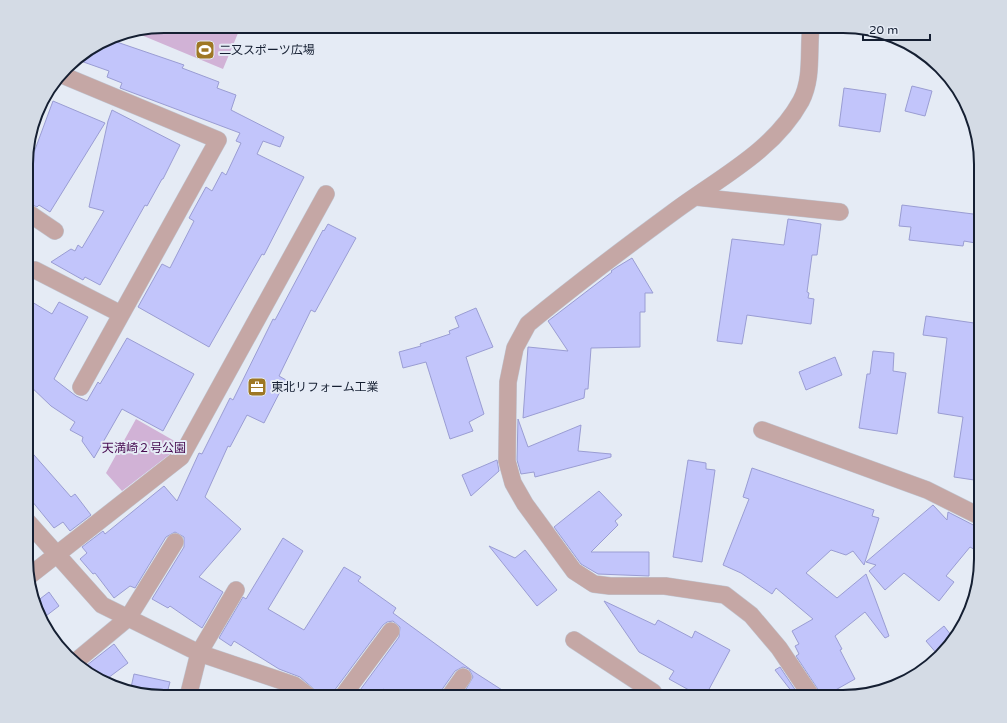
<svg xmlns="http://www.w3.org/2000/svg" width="1007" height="723" viewBox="0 0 1007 723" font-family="'Varela Round','Noto Sans JP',sans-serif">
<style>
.green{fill:#d1b2d6}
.building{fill:#c2c5fb;stroke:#9a9dd3}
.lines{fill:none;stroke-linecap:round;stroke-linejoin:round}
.street-casing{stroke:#c0c6d2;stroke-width:18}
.street{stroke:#c5a7a5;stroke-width:17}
.labels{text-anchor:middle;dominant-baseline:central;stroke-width:4;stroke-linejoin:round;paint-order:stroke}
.poi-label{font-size:12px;fill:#151f32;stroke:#e5ebf5;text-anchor:start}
.park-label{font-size:12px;fill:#460a4f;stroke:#e5ebf5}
.rim{fill:none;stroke:#151f32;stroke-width:2}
</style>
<rect width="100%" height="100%" fill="#e5ebf5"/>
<path class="green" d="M 164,26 L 241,26 L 223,69 L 134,32 Z
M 136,419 L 178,443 L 174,451 L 122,491 L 106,473 Z"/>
<path class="building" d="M 108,39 L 184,65 L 182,68 L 219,82 L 217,88 L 236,95 L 231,110 L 284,137 L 280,147 L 263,141 L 257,154 L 304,177 L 264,255 L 262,254 L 209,347 L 138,307 L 162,264 L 170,268 L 194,221 L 189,218 L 206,187 L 212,191 L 222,172 L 226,175 L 241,143 L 236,141 L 240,133 L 120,88 L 122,83 L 107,77 L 109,71 L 75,59 Z
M 912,86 L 932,91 L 925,116 L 905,111 Z
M 844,88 L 886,94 L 880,132 L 839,126 Z
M 53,101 L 105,123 L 50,212 L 39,205 L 37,207 L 27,202 L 27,151 L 33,155 Z
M 112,110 L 180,145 L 163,179 L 162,179 L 147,206 L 145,205 L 100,285 L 85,277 L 83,280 L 51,262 L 71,249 L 75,251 L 78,245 L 82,248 L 104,211 L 89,207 L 108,121 Z
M 902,205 L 981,215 L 981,244 L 964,241 L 963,246 L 909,240 L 911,227 L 899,226 Z
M 788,219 L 821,224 L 817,255 L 812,255 L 807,292 L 809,293 L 808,298 L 814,299 L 811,324 L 747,315 L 742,344 L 717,341 L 732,239 L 784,245 Z
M 328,224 L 356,238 L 315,312 L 311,310 L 279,376 L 286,380 L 264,423 L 247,415 L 230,447 L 228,446 L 205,497 L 241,529 L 199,577 L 223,592 L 202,628 L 170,606 L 168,608 L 152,599 L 184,547 L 184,537 L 175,532 L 166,537 L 135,588 L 130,586 L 114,598 L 95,573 L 93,574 L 80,559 L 87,553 L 82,547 L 103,531 L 105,534 L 164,486 L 177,501 L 199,453 L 202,454 L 230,398 L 233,400 L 273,319 L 275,320 L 323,230 L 324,231 Z
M 632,258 L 653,293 L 645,293 L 645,312 L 640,312 L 640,347 L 591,348 L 588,389 L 585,389 L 584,398 L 523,418 L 528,347 L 568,351 L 548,321 L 612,272 L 611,271 L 617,267 Z
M 27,299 L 52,314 L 59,302 L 88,317 L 54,379 L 76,396 L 87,401 L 98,382 L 100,384 L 106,374 L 127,338 L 194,374 L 163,431 L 122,409 L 94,458 L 82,441 L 83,437 L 70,430 L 75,422 L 51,406 L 27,383 Z
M 476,308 L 493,347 L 466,357 L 484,414 L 469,422 L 473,431 L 450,439 L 426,362 L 403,368 L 399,352 L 421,346 L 420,344 L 450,334 L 449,331 L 459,327 L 455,317 Z
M 926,316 L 981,324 L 981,481 L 954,477 L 963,417 L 938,413 L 947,338 L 923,335 Z
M 873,351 L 894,353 L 893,371 L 906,373 L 897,434 L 859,428 L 867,374 L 870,374 Z
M 835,357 L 842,375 L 806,390 L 799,372 Z
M 518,419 L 528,447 L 581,425 L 578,451 L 611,454 L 611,457 L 535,477 L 534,472 L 521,474 L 517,460 Z
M 27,447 L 71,497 L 75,494 L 91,515 L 70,531 L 63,522 L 54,528 L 27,495 Z
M 497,460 L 499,471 L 471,496 L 462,475 Z
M 688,460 L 706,463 L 706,469 L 715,470 L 702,562 L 673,557 Z
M 752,468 L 874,510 L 872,516 L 879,518 L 864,565 L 853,551 L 846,555 L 831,550 L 806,573 L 837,598 L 866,574 L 889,636 L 885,638 L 865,612 L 835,636 L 842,649 L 840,650 L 855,679 L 823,697 L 796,656 L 799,654 L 795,646 L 799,644 L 792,631 L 813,619 L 776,588 L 772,594 L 741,573 L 723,565 L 749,499 L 743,497 Z
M 599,491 L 622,515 L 615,521 L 618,525 L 591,552 L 649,552 L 649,576 L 598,574 L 581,564 L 554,527 Z
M 933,505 L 947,520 L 948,512 L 981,529 L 981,553 L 970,547 L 946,576 L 954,582 L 939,601 L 904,573 L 885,590 L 869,571 L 876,565 L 866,562 Z
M 283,538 L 303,551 L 268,609 L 304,630 L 344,567 L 361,577 L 358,581 L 396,608 L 393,613 L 474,672 L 513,697 L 464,697 L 462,696 L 473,677 L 469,669 L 463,667 L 455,671 L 441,691 L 439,697 L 394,697 L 383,689 L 378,697 L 355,697 L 399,637 L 400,627 L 393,621 L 387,622 L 383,625 L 334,691 L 332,697 L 323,697 L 300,677 L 279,669 L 234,641 L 231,646 L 219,638 L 243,597 L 246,599 Z
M 489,546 L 515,558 L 525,550 L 557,590 L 537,606 Z
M 49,592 L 59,606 L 42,619 L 36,602 Z
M 604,601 L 655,625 L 658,620 L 692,638 L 695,631 L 730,650 L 707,693 L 700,690 L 698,695 L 669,679 L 674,671 L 639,652 Z
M 944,626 L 954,639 L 952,643 L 938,655 L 926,641 Z
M 114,644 L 128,663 L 104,681 L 82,669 Z
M 780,667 L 800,697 L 796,697 L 775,670 Z
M 134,674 L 170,682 L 166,697 L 156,697 L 130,692 Z"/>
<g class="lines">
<g class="street-casing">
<path id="street" d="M 811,26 C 808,51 813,78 801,101 C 773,152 717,179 672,213 C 623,249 574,286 528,324 L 515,348 L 508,382 L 507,461 L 513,483 L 525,504 L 574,571 L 594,584 L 610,586 L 665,586 L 725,595 L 751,615 L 779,648 L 812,697
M 62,75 L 218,140 L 81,387
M 696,197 L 840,212
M 27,212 L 55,231
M 35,270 L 121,314
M 762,430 L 927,490 L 981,517
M 27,521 L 102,605 L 199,653 L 294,685 L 310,697
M 28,577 L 181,457 L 326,194
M 574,640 L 653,692 L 656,697
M 75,662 L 128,618 L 175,542
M 188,697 L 199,653 L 236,590
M 342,697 L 391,631
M 449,697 L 463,677"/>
</g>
<use href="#street" class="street"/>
</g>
<defs>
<g id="stadium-square" transform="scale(1)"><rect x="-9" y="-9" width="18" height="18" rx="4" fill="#9e7724" stroke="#e5ebf5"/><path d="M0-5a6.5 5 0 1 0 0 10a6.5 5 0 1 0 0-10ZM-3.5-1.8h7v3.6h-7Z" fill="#fff"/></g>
<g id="office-square" transform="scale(1)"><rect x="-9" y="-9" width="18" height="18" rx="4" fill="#9e7724" stroke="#e5ebf5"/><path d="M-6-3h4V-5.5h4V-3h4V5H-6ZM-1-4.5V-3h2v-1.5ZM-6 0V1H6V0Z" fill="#fff"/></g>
</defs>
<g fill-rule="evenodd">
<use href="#stadium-square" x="205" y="50"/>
<use href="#office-square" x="257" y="387"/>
</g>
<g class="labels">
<g class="poi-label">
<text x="219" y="50">二又スポーツ広場</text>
<text x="271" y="387">東北リフォーム工業</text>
</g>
<g class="park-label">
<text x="144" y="448">天満崎２号公園</text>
</g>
</g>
<path d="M0 0H1007V723H0ZM164 33H843A131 131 0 0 1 974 164V559A131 131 0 0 1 843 690H164A131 131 0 0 1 33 559V164A131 131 0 0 1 164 33Z" fill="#d4dbe5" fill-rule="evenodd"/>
<path class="rim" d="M164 33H843A131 131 0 0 1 974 164V559A131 131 0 0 1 843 690H164A131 131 0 0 1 33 559V164A131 131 0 0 1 164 33Z"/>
<path d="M863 34v6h67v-6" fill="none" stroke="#151f32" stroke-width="2"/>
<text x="869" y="34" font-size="12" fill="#151f32" stroke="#e5ebf5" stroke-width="3" paint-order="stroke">20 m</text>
</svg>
